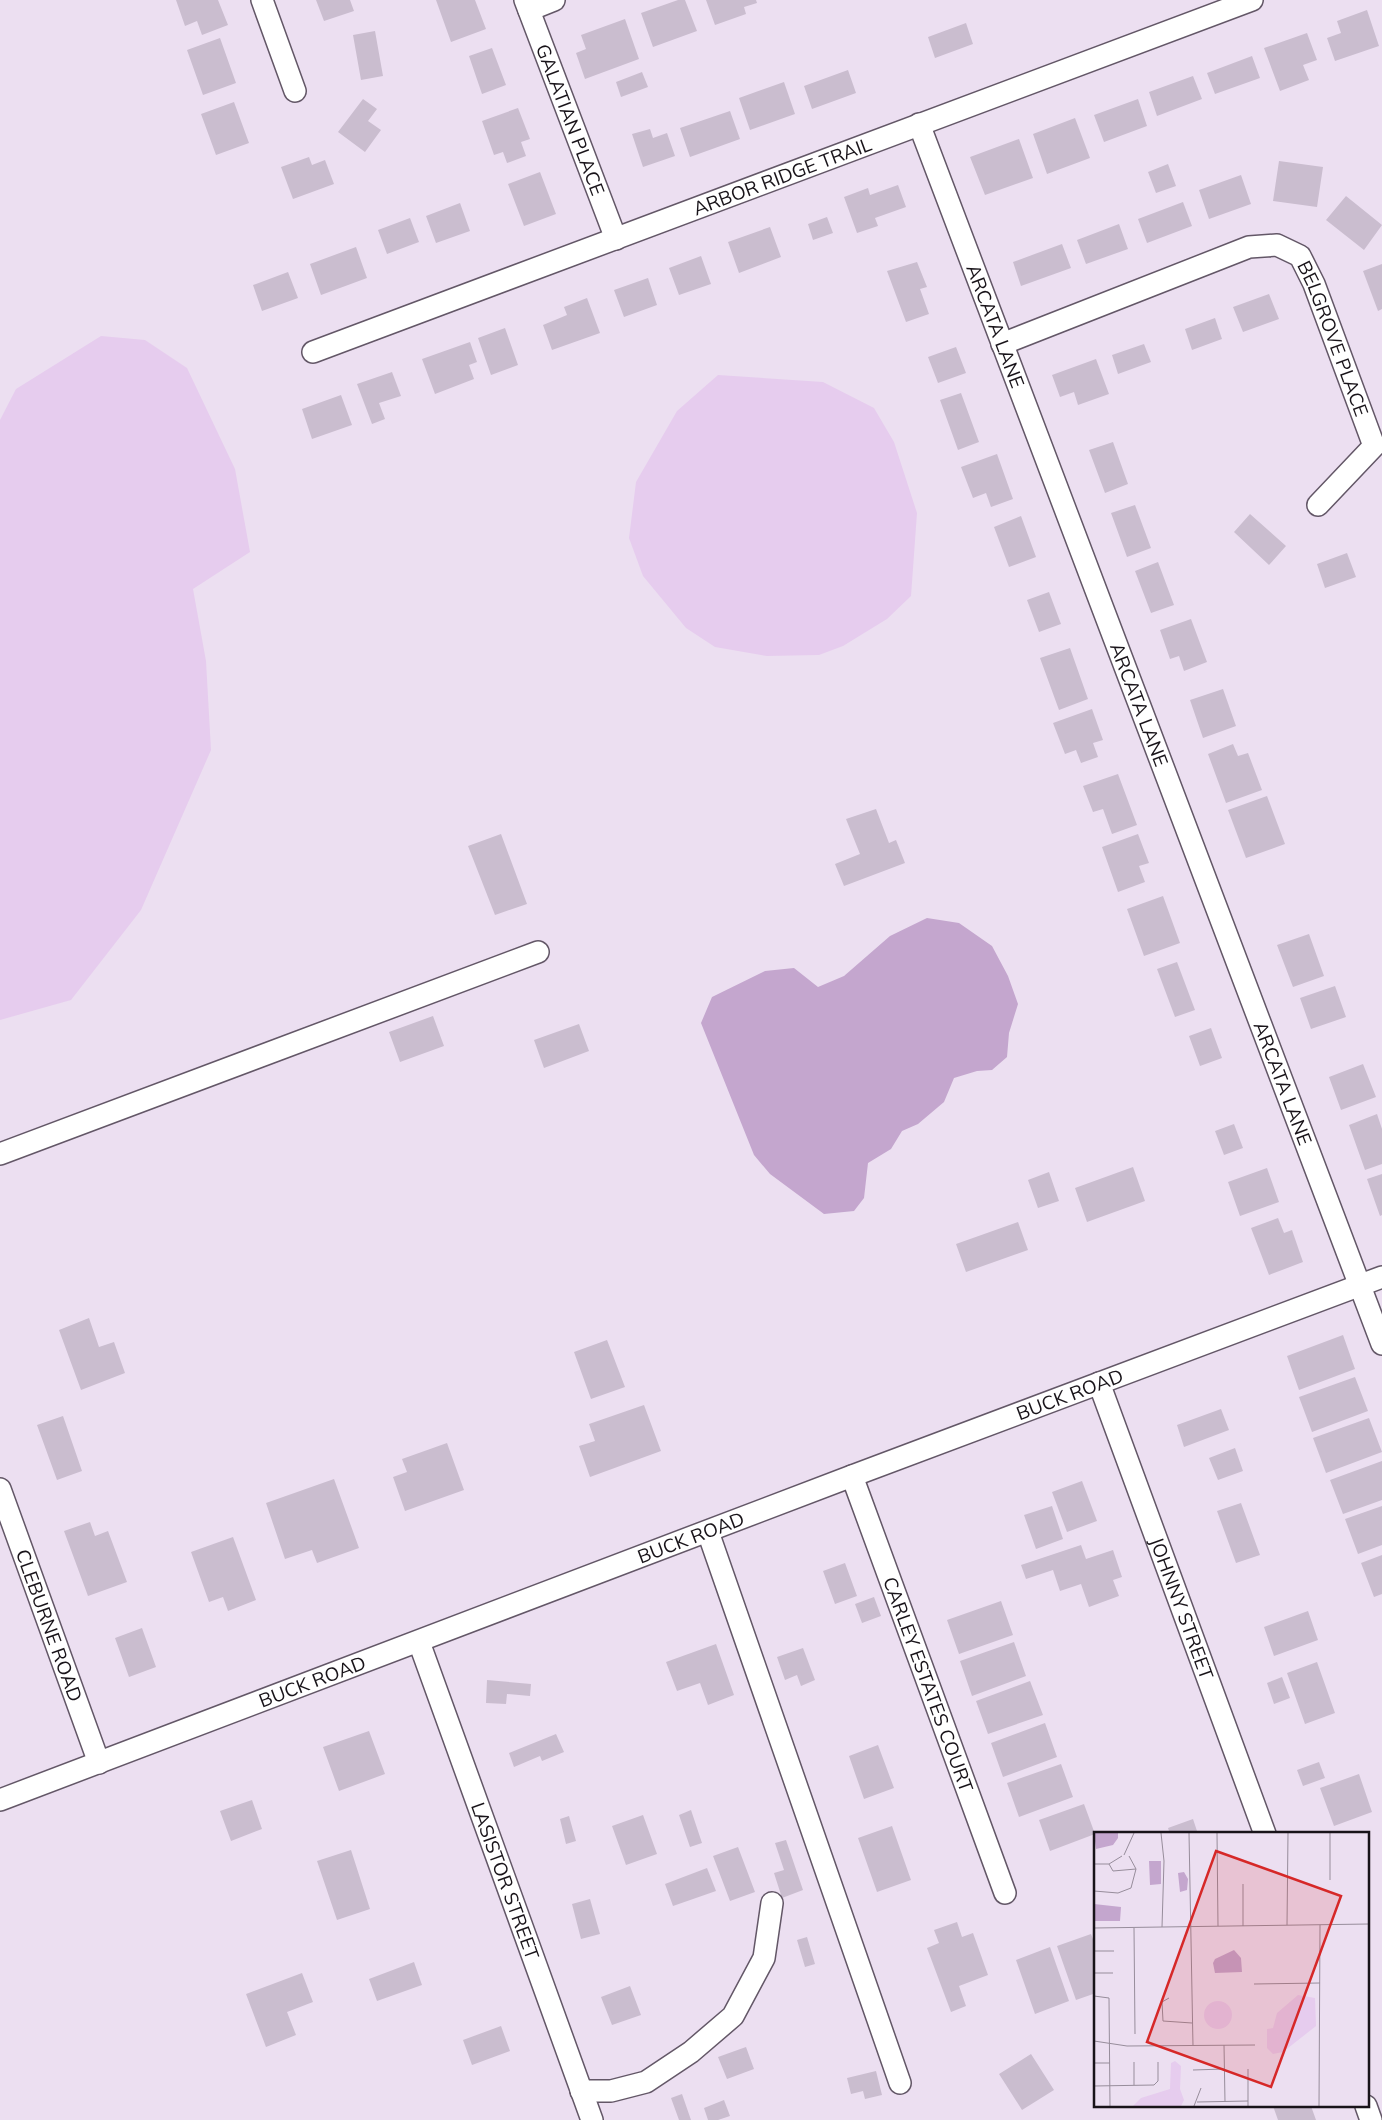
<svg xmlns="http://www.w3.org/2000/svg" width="1382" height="2120" viewBox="0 0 1382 2120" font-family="Mulish,sans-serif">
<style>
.green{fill:#e6ccee}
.water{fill:#c4a6ce}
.building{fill:#cabdcf}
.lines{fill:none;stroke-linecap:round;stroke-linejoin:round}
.minor-casing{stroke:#635767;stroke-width:24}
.minor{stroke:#fff;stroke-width:21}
.labels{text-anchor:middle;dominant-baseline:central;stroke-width:4;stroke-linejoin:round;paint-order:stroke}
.street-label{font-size:19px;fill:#181319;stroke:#faecfe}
.inset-road{fill:none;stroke:#978d9b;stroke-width:1}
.view{fill:#d62828;fill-opacity:0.15;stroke:#d62828;stroke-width:2.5}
.inset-edge{fill:none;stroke:#181319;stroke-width:2.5}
</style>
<rect width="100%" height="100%" fill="#ecdff1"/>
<path class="green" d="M 101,336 L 145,340 L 187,368 L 235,469 L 250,552 L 193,589 L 206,661 L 211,750 L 141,910 L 71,1000 L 0,1020 L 0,420 L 16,389 Z
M 718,375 L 823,382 L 874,408 L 894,442 L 917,513 L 911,596 L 887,619 L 843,646 L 819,655 L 767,656 L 715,647 L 686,628 L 643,576 L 629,538 L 636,482 L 677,411 Z"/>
<path class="water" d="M 927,918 L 959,923 L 992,946 L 1008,976 L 1018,1004 L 1009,1033 L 1007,1057 L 992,1070 L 977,1071 L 954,1078 L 944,1102 L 918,1124 L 902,1131 L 891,1149 L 868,1163 L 864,1198 L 854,1211 L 824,1214 L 770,1174 L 754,1155 L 701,1023 L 712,997 L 765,971 L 794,968 L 818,987 L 844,976 L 890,936 Z"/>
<path class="building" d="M 176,0 L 218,0 L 228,25 L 202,35 L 197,21 L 185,26 Z
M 316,0 L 350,0 L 354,11 L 324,21 Z
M 436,0 L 475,0 L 486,29 L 451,42 Z
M 678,0 L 685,0 L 697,31 L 653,47 L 641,13 Z
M 706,0 L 756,0 L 757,3 L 744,7 L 746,14 L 715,25 Z
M 1367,10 L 1379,46 L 1335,61 L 1327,38 L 1341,33 L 1337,21 Z
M 625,19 L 639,59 L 585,79 L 576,53 L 586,49 L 581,35 Z
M 966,23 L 973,44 L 935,58 L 928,37 Z
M 375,31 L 383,76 L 361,80 L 353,35 Z
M 1307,33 L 1317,60 L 1303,65 L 1309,80 L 1280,91 L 1264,48 Z
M 220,38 L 236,83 L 203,95 L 187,50 Z
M 492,48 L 506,85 L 482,94 L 469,56 Z
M 1252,56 L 1260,78 L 1215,94 L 1207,73 Z
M 848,70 L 856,93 L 812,109 L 804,86 Z
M 642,72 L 648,87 L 621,97 L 616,82 Z
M 1193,76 L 1202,99 L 1157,116 L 1149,92 Z
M 784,82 L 795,114 L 750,130 L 739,98 Z
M 363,99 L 377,109 L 368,121 L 381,130 L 365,152 L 338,132 Z
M 1138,99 L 1147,126 L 1104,142 L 1094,115 Z
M 234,102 L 249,143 L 216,155 L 201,114 Z
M 518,108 L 530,139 L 521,142 L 526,156 L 507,163 L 503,152 L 494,155 L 482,121 Z
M 730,111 L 740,139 L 690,157 L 680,128 Z
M 1075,118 L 1090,158 L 1047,174 L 1033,134 Z
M 650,129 L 653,138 L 667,133 L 675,156 L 643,167 L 632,134 Z
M 1019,139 L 1033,178 L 985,195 L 970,157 Z
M 309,157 L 312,165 L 325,160 L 334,184 L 293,199 L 281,167 Z
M 1279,161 L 1323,167 L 1317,207 L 1273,201 Z
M 1168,164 L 1176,186 L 1156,193 L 1148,172 Z
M 540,172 L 556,214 L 524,226 L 508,184 Z
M 1241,175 L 1251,204 L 1209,219 L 1199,190 Z
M 898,185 L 906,207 L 875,218 L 878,226 L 857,233 L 844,197 L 868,188 L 870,195 Z
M 1346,196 L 1382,225 L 1364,250 L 1326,220 Z
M 1183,202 L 1192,226 L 1147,243 L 1138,219 Z
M 460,203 L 470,231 L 436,243 L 426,216 Z
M 827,217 L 833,233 L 813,240 L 808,224 Z
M 410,218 L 419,242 L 387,254 L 378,230 Z
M 1119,224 L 1128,249 L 1086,264 L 1077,240 Z
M 770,227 L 781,257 L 739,273 L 728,242 Z
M 1062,244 L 1071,268 L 1021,286 L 1013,262 Z
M 356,247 L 367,278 L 321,295 L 310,264 Z
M 701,256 L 711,284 L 679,295 L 669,268 Z
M 917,262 L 927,287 L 920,289 L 929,314 L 906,322 L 887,271 Z
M 1382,264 L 1382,309 L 1378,311 L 1363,271 Z
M 288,272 L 298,298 L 262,311 L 253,285 Z
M 648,278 L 657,305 L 624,317 L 614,290 Z
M 1269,294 L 1279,319 L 1243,332 L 1233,307 Z
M 587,298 L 600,333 L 552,350 L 543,325 L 567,315 L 564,307 Z
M 1215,318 L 1222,339 L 1192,350 L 1185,329 Z
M 505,328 L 518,365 L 491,375 L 478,338 Z
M 470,342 L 477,362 L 469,365 L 474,379 L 435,394 L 422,359 Z
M 1144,344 L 1151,362 L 1118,374 L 1112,355 Z
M 956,347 L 966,373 L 938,383 L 928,357 Z
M 1096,359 L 1109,394 L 1078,405 L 1074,392 L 1060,397 L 1052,375 Z
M 392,372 L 401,396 L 379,403 L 385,419 L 372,424 L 357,384 Z
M 961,393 L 979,442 L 958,450 L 940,400 Z
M 341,395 L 352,425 L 312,439 L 302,409 Z
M 1113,442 L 1128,484 L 1105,493 L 1089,450 Z
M 997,454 L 1013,499 L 991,507 L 986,493 L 973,498 L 961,467 Z
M 1135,505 L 1151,548 L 1127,557 L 1111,513 Z
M 1250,514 L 1286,546 L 1269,565 L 1234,532 Z
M 1021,516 L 1036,557 L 1009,567 L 994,527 Z
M 1347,553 L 1356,577 L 1325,588 L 1317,564 Z
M 1158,562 L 1174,605 L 1151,613 L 1135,571 Z
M 1049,592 L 1061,624 L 1039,632 L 1027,600 Z
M 1191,619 L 1207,662 L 1184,671 L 1179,656 L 1170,659 L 1160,630 Z
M 1070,648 L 1088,699 L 1059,710 L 1040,658 Z
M 1223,689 L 1236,726 L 1203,738 L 1190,700 Z
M 1092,709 L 1103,740 L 1093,743 L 1098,757 L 1081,763 L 1076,750 L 1065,754 L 1053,723 Z
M 1233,744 L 1238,756 L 1248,753 L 1262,790 L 1226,803 L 1208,754 Z
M 1118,774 L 1137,825 L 1112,834 L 1103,809 L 1093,812 L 1083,786 Z
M 1267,796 L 1285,844 L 1246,858 L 1228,810 Z
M 876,809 L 889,843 L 896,840 L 905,863 L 844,886 L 835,864 L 860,854 L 846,819 Z
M 501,834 L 527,904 L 495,915 L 468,846 Z
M 1138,834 L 1149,863 L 1139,866 L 1145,882 L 1118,892 L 1102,847 Z
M 1163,896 L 1180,943 L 1144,956 L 1127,909 Z
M 1309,934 L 1324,976 L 1293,987 L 1277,945 Z
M 1177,962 L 1195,1010 L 1175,1017 L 1157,969 Z
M 1335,986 L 1346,1017 L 1311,1029 L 1300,998 Z
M 433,1016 L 444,1046 L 400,1062 L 389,1032 Z
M 579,1024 L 589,1051 L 544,1068 L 534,1040 Z
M 1211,1028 L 1222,1058 L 1200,1066 L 1189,1036 Z
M 1363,1064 L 1376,1097 L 1341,1110 L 1329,1077 Z
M 1377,1114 L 1382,1129 L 1382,1164 L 1365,1170 L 1349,1125 Z
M 1234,1124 L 1243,1148 L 1224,1155 L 1215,1131 Z
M 1133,1167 L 1145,1201 L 1087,1222 L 1075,1188 Z
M 1267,1168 L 1279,1202 L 1240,1216 L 1228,1182 Z
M 1049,1172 L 1059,1201 L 1038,1208 L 1028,1180 Z
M 1382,1174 L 1382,1215 L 1380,1216 L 1367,1179 Z
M 1278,1218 L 1284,1233 L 1292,1230 L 1303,1262 L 1269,1275 L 1251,1228 Z
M 1018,1222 L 1028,1250 L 966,1272 L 956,1244 Z
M 89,1318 L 99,1347 L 114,1342 L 125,1373 L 81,1390 L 59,1330 Z
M 1343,1335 L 1355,1369 L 1299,1390 L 1287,1356 Z
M 607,1340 L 625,1387 L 591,1399 L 574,1352 Z
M 1355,1377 L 1368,1411 L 1312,1432 L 1299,1397 Z
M 644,1405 L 661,1451 L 590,1477 L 579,1446 L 595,1441 L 589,1424 Z
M 1221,1409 L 1229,1430 L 1184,1447 L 1177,1425 Z
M 63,1416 L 82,1471 L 57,1480 L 37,1425 Z
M 1369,1418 L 1382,1452 L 1326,1473 L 1313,1438 Z
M 447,1443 L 464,1490 L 405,1511 L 393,1477 L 407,1472 L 402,1459 Z
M 1235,1448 L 1243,1471 L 1218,1480 L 1209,1458 Z
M 1382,1461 L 1382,1500 L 1343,1514 L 1330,1480 Z
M 334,1479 L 359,1548 L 317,1563 L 312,1550 L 285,1559 L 266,1503 Z
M 1082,1481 L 1097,1521 L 1067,1532 L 1052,1492 Z
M 1241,1503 L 1260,1555 L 1236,1563 L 1217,1511 Z
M 1052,1506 L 1063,1539 L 1036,1549 L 1024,1515 Z
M 1382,1506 L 1382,1545 L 1358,1554 L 1345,1519 Z
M 90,1522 L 95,1536 L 108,1531 L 127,1582 L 88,1596 L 64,1531 Z
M 233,1537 L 256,1600 L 228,1611 L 223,1597 L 209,1602 L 191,1552 Z
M 1081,1545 L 1086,1559 L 1113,1550 L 1122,1577 L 1113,1580 L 1119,1596 L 1089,1607 L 1081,1584 L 1060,1591 L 1053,1570 L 1026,1579 L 1021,1565 Z
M 1382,1555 L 1382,1594 L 1374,1597 L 1361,1563 Z
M 845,1563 L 857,1596 L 835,1604 L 823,1571 Z
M 874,1597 L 881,1616 L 862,1623 L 855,1604 Z
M 1001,1601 L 1013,1635 L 959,1654 L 947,1620 Z
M 1308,1611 L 1318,1640 L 1274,1656 L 1264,1627 Z
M 142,1628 L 156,1667 L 129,1677 L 115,1638 Z
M 1014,1642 L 1026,1676 L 972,1696 L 960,1661 Z
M 716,1644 L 734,1695 L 708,1705 L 700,1683 L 677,1691 L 666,1662 Z
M 803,1648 L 815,1680 L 801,1686 L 797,1675 L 785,1680 L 777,1657 Z
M 1317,1662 L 1335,1713 L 1305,1724 L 1287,1673 Z
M 1282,1677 L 1290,1698 L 1274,1704 L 1267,1683 Z
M 487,1680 L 531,1684 L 530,1696 L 507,1694 L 506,1704 L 486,1703 Z
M 1030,1681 L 1043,1715 L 988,1734 L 976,1701 Z
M 1045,1723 L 1057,1757 L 1003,1777 L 991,1743 Z
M 369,1731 L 385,1774 L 339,1791 L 323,1747 Z
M 556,1734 L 564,1752 L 542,1761 L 540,1756 L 514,1767 L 509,1753 Z
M 878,1745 L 894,1788 L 864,1799 L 849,1756 Z
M 1319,1762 L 1325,1778 L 1303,1786 L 1297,1770 Z
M 1061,1764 L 1073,1797 L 1019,1817 L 1007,1783 Z
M 1359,1774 L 1372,1812 L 1334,1826 L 1320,1788 Z
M 252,1800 L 262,1829 L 231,1841 L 220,1811 Z
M 1084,1804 L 1095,1834 L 1050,1851 L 1039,1820 Z
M 691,1810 L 702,1843 L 690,1847 L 679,1815 Z
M 643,1815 L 657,1854 L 626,1865 L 612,1826 Z
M 569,1816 L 576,1841 L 566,1844 L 560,1819 Z
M 1193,1819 L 1198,1834 L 1170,1834 L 1168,1828 Z
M 892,1826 L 911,1880 L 877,1892 L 858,1838 Z
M 786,1840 L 803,1890 L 782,1898 L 774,1873 L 784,1870 L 775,1843 Z
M 738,1847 L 755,1892 L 730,1901 L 713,1856 Z
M 351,1850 L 370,1909 L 337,1920 L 317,1861 Z
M 707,1868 L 716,1891 L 673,1906 L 665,1884 Z
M 590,1899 L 600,1934 L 581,1939 L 572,1904 Z
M 957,1922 L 962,1937 L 973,1933 L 988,1975 L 959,1986 L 966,2006 L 951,2012 L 927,1948 L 939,1943 L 934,1930 Z
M 1091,1934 L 1096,1947 L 1096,1993 L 1076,2000 L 1057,1946 Z
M 807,1937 L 815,1964 L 805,1967 L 797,1940 Z
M 1050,1947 L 1069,2001 L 1035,2014 L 1016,1960 Z
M 414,1962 L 422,1985 L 377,2001 L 369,1979 Z
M 302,1973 L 313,2002 L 287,2012 L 296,2035 L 266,2047 L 246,1994 Z
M 630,1986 L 641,2015 L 612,2025 L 601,1997 Z
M 501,2026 L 510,2051 L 472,2065 L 463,2040 Z
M 746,2047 L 754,2069 L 727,2079 L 718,2057 Z
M 1031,2054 L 1054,2090 L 1022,2110 L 999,2074 Z
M 876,2071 L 882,2095 L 865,2099 L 863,2091 L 851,2094 L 847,2078 Z
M 682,2094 L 691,2120 L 679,2120 L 671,2098 Z
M 724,2100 L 730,2116 L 718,2120 L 708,2120 L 704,2108 Z
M 1273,2106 L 1311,2106 L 1316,2120 L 1278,2120 Z"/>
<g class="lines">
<g class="minor-casing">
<g id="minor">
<path d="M 262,0 L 295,91"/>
<path id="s1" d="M 525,0 L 616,239"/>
<path d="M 529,10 L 554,0"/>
<path id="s2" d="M 919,124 L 1382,1344"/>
<path id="s3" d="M 1002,344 L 1249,247 L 1277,245 L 1300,256 L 1314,284 L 1374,446 L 1318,505"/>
<path id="s4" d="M 313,352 L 1252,0"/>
<path d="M 0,1154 L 538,952"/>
<path id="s5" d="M 1099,1383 L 1265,1834"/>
<path id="s6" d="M 852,1476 L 1005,1893"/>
<path id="s7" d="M 0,1489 L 99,1763"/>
<path d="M 708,1532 L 900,2083"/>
<path id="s8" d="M 419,1642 L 592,2120"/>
<path id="s9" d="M 0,1800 L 852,1476 L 1382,1277"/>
<path d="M 581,2091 L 611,2091 L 646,2082 L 691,2052 L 733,2016 L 764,1958 L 772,1903"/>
<path d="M 1366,2106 L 1371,2120"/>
</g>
</g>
<use href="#minor" class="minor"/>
</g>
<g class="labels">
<g class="street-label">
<text stroke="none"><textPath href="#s1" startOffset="128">GALATIAN PLACE</textPath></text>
<text stroke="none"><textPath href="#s4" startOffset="501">ARBOR RIDGE TRAIL</textPath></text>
<text stroke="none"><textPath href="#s2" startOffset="216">ARCATA LANE</textPath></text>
<text stroke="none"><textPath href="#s3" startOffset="408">BELGROVE PLACE</textPath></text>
<text stroke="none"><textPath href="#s2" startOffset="621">ARCATA LANE</textPath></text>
<text stroke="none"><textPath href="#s2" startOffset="1026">ARCATA LANE</textPath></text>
<text stroke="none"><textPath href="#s9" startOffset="1144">BUCK ROAD</textPath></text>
<text stroke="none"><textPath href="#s9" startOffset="739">BUCK ROAD</textPath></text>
<text stroke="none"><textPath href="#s5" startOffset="240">JOHNNY STREET</textPath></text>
<text stroke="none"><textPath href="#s7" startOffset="145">CLEBURNE ROAD</textPath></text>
<text stroke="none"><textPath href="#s9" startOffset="334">BUCK ROAD</textPath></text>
<text stroke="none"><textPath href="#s6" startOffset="222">CARLEY ESTATES COURT</textPath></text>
<text stroke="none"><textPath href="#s8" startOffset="254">LASISTOR STREET</textPath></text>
</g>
</g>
<g transform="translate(1094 1832)">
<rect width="275" height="275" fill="#ecdff1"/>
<path d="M 204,163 L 221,166 L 222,194 L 189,220 L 179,222 L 173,216 L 173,197 L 179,196 L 183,181 ZM110 183a14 14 0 1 1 28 0a14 14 0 1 1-28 0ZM 81,229 L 87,234 L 86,257 L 90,268 L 87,274 L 39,274 L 47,266 L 76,257 L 77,231 Z" fill="#e6ccee"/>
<path d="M 0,1 L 24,1 L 24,6 L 19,13 L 2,17 ZM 55,29 L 67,29 L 67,52 L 56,53 ZM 90,40 L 94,47 L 93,58 L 86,60 L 84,41 ZM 0,72 L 27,75 L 26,89 L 0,89 ZM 140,118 L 147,126 L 148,140 L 121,141 L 119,131 L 121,127 Z" fill="#c4a6ce"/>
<path class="inset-road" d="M 67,1 L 70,29 L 68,95M 95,1 L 99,214M 123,1 L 124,94M 236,1 L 236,48M 30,23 L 40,1M 0,32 L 15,32 L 28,24M 15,32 L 19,39 L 42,37M 149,52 L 149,94M 0,59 L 24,61 L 37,56 L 42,37 L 35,24M 193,93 L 194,1M 0,96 L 275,92M 40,96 L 41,202M 0,119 L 20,119M 0,141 L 19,141M 160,152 L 226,151M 0,164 L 15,166 L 16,274M 75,166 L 68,170 L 69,189 L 98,191M 0,209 L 33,214 L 161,213M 130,213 L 131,270M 40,230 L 40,253M 0,231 L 16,231M 154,237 L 154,274M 99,238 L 130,237M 0,254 L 60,253 L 64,249 L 64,230M 103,270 L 154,269M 100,274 L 107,256M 225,274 L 226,93"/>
<path class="view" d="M 122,19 L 247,64 L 177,255 L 53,210 Z"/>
<rect width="275" height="275" class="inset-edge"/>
</g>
</svg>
